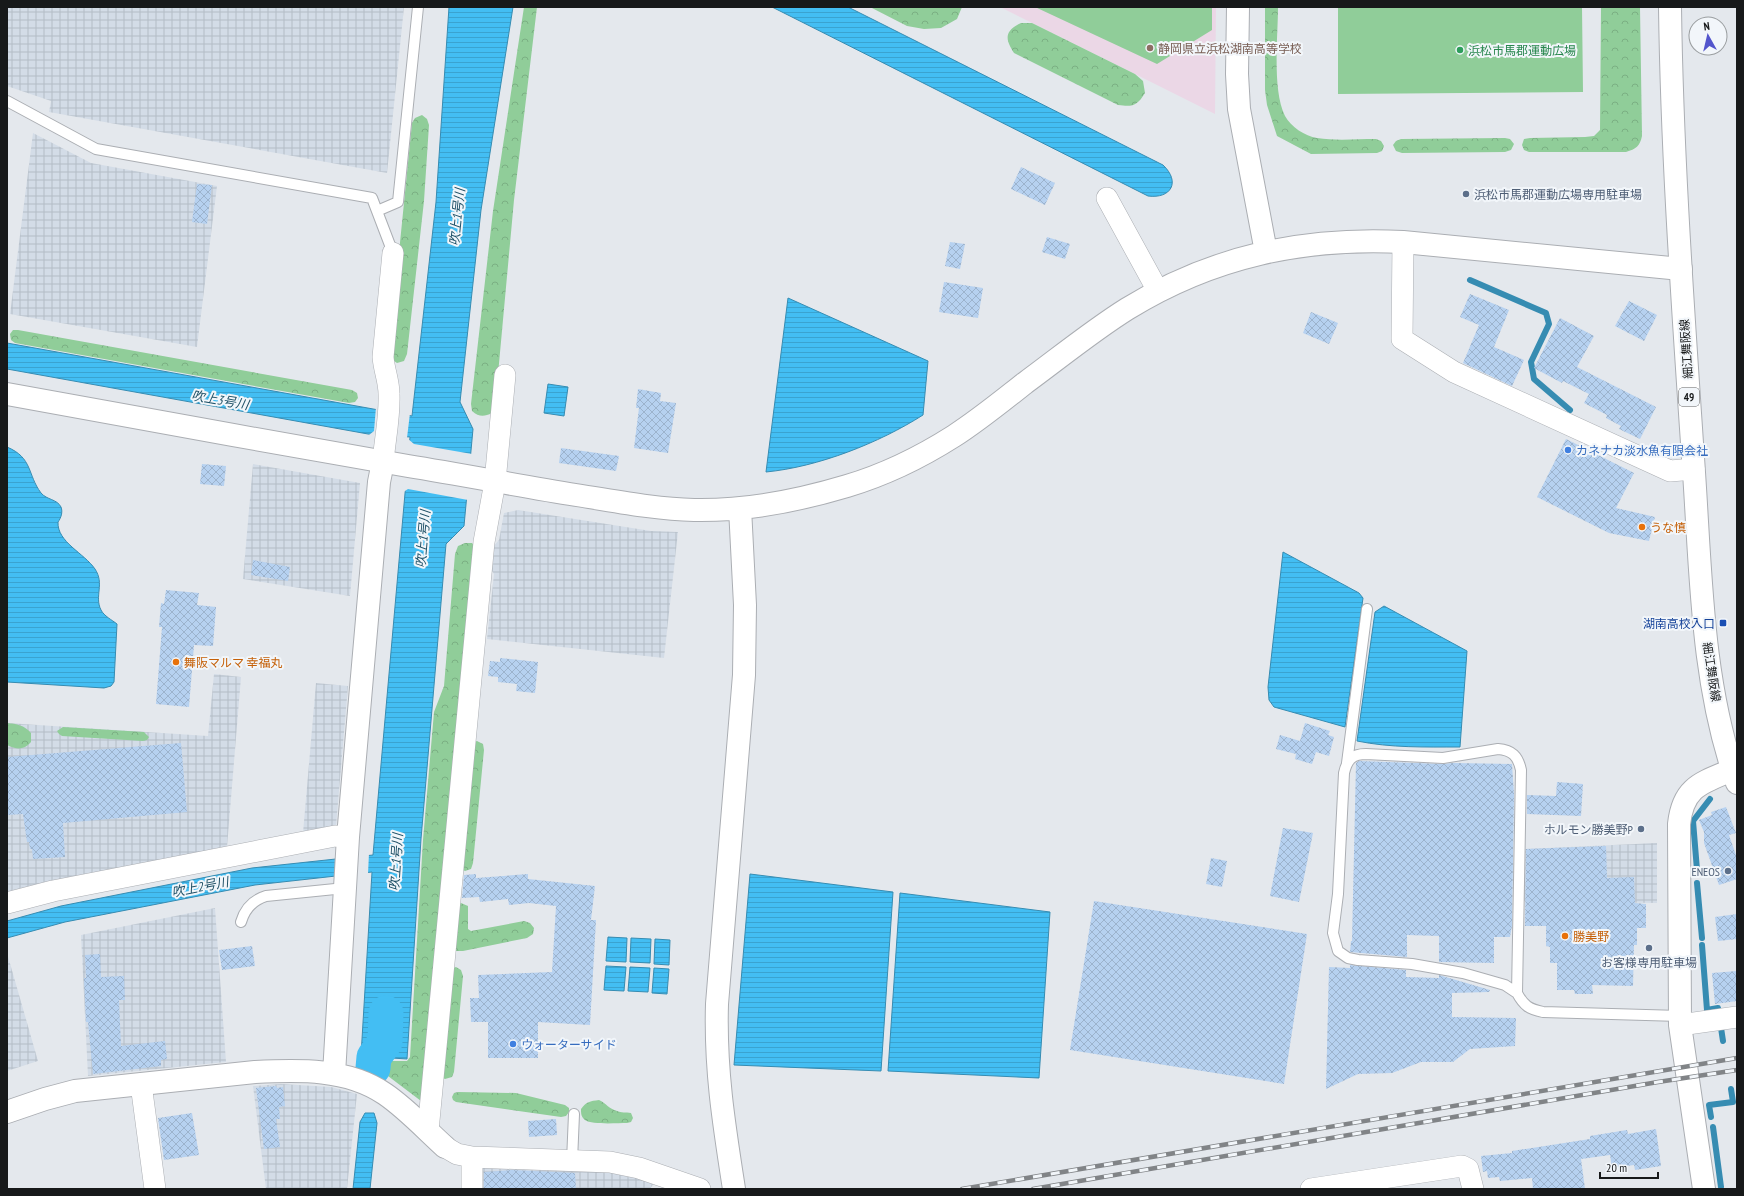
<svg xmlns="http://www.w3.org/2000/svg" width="1744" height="1196" viewBox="0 0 1744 1196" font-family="'PT Sans Narrow','Noto Sans JP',sans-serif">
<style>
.industrial{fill:url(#industrial-grid)}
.education{fill:#ebd7e6}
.forest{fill:url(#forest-crowns)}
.pitch{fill:#90cd99}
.water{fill:url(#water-rules);stroke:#368cb2}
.pier{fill:#e4e8ed}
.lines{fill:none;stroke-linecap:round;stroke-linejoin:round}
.stream{stroke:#368cb2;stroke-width:6}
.river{stroke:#43bef3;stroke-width:35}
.building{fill:url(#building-cross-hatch)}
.service-casing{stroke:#abaeb3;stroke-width:12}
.minor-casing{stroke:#abaeb3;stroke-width:22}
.tertiary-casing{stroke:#abaeb3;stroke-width:24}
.primary-casing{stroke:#abaeb3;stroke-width:24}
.service{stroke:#fff;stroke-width:10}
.minor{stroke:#fff;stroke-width:21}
.tertiary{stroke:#fff;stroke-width:22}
.primary{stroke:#fff;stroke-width:22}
.rail-casing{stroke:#818487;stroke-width:4.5}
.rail{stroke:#f2f6fa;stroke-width:3;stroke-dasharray:9;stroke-linecap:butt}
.education-dot{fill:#8d6e63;stroke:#f2f6fa;stroke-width:1.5}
.leisure-dot{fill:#2e9e5b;stroke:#f2f6fa;stroke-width:1.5}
.service-dot{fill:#5c6f8a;stroke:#f2f6fa;stroke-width:1.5}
.shop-dot{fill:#3f7fe0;stroke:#f2f6fa;stroke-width:1.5}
.food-dot{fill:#e8710a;stroke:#f2f6fa;stroke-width:1.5}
.transit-dot{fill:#1a4fb4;stroke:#f2f6fa;stroke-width:1.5}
.labels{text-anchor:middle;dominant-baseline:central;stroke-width:4;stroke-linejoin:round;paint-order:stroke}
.shield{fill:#f2f6fa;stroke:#595b5d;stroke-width:1}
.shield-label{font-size:11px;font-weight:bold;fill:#17191a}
.education-label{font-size:12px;fill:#785e54;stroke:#f2f6fa;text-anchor:start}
.leisure-label{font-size:12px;fill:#27864d;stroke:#f2f6fa;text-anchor:start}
.service-label{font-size:12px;fill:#4e5e75;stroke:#f2f6fa;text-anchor:end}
.street-label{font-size:12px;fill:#17191a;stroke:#f2f6fa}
.shop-label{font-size:12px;fill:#366cbe;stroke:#f2f6fa;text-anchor:start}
.food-label{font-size:12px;fill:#c56008;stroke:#f2f6fa;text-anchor:start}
.transit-label{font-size:12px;fill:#164399;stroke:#f2f6fa;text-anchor:end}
.water-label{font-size:13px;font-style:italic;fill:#1d4f65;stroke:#f2f6fa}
</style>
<defs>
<pattern id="industrial-grid" width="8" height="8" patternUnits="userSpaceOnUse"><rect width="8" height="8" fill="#d3dce7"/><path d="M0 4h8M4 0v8" fill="none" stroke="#b4bcc6"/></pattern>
<pattern id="forest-crowns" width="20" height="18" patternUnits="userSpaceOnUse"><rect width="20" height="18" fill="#90cd99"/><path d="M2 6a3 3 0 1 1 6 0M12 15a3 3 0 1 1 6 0" fill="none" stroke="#7baf83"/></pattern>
<pattern id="water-rules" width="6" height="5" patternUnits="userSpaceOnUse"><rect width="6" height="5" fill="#43bef3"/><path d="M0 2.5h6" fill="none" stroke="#3aa3d0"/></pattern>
<pattern id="building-cross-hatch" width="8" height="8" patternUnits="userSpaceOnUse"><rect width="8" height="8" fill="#b6d1f0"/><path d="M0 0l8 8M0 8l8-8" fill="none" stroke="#9cb3cd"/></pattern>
</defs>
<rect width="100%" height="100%" fill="#e4e8ed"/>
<path class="industrial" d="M 7,7 L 404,7 L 387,173 L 49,112 L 51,101 L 7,86 Z
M 33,133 L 91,163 L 217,186 L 197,347 L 10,314 Z
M 253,464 L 360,483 L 350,596 L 243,579 Z
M 518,510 L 651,531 L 678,532 L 664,658 L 487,639 L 494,574 L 489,566 L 490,550 L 499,540 L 504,513 Z
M 214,674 L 241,677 L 227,847 L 51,881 L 7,892 L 7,723 L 208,736 Z
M 316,683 L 348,686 L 336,826 L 303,833 Z
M 1657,843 L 1657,903 L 1524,901 L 1525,849 Z
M 215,908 L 226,1062 L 88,1076 L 81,935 Z
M 7,953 L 38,1061 L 7,1071 Z
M 281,1084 L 331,1087 L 357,1094 L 347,1189 L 266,1189 L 253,1086 Z
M 478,1166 L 594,1170 L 622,1173 L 654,1183 L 650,1189 L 480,1189 Z"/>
<path class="education" d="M 1000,7 L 1216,7 L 1215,114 L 1135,74 Z"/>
<path class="forest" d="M 524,7 L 537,7 L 514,200 L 495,407 L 492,413 C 484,417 479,417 472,411 L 471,404 L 493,211 Z
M 870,7 L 962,7 L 957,19 L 941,28 L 924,29 L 907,26 Z
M 1265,7 L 1278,7 C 1278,37 1272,90 1285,116 C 1291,127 1305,136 1317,138 C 1336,141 1356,139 1376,139 L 1381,141 L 1384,146 L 1382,151 L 1377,153 L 1311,154 L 1277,136 L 1267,105 L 1265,90 Z
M 1601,7 L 1640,7 L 1642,136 C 1640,146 1636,149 1626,152 L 1529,152 L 1524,150 L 1522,145 L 1524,139 L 1530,138 L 1585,137 L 1594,136 L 1600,130 Z
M 1021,23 L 1032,23 L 1135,74 L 1143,81 L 1145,93 C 1137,106 1133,107 1118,105 L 1014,53 C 1005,39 1004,31 1021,23 Z
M 422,115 L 427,119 L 429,125 L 424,201 L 407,354 L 404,361 L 397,363 L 391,359 L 389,352 L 412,123 L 415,118 Z
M 1505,138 L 1510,139 L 1514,144 L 1511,150 L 1505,152 L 1402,153 L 1396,151 L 1393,145 L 1396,141 L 1401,139 Z
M 13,330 L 18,330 L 352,390 L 357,393 L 358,398 L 355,402 L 349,403 L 15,343 L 11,340 L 10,334 Z
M 465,543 L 472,543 L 476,548 L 421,1101 L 388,1076 L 384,1072 L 381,1064 L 383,1061 L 407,1061 L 410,1057 L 423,840 L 434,712 L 444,686 L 455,554 L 458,546 Z
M 7,723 C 17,724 24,725 31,733 L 31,742 C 24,750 17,750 7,745 Z
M 63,727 L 144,732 L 149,737 L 147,740 L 143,741 L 62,736 L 59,734 L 57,731 Z
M 477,741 L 483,744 L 484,750 L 473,863 L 471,869 L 465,871 L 459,868 L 471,743 Z
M 461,903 L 468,906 L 468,929 L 471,931 L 524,921 L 530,923 L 534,928 L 533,934 L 527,938 L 463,951 L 456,951 L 451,947 L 456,905 Z
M 456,967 L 461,970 L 463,976 L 454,1072 L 452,1077 L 445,1079 L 439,1076 L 450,969 Z
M 458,1092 L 516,1093 L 565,1105 L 569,1108 L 569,1112 L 566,1116 L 561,1117 L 456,1102 L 453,1100 L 452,1097 L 454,1093 Z
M 599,1100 C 606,1103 609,1109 617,1111 C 621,1113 626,1112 631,1113 L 633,1118 L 631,1122 L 627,1123 C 617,1123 592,1125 585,1120 C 581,1117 581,1113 581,1109 C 586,1102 590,1101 599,1100 Z"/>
<path class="pitch" d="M 1035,7 L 1212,7 L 1212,30 L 1157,64 Z
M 1338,7 L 1582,7 L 1583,92 L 1338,94 Z"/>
<path class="water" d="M 449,7 L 513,7 L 481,210 L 460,402 L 473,429 L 464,526 L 446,544 L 421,839 L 407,1059 L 361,1056 L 372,872 L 255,885 L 65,922 L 7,938 L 7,921 L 61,906 L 252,868 L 373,855 L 410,437 L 368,434 L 7,369 L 7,343 L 412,416 L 436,202 Z
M 772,7 L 848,7 L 1163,165 C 1181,182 1171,199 1148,196 Z
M 788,298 L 928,361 L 923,415 C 879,443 818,467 766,472 Z
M 548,384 L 568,387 L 564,416 L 544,413 Z
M 7,447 C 33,458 27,474 41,493 C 47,500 57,499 61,507 C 63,512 61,518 58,522 C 57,542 84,553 95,569 C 105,584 94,596 101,610 C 104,616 112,620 117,624 L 114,682 L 111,686 L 104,688 L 7,682 Z
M 1283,552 L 1359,593 L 1363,598 L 1345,727 L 1274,707 L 1269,700 L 1268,687 Z
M 1384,606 L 1467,651 L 1460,747 C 1425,747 1391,748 1357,741 L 1375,612 Z
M 750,874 L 893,892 L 881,1071 L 734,1065 Z
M 900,893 L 1050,912 L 1039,1078 L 888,1071 Z
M 608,937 L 627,938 L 626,962 L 606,961 Z
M 631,938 L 651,939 L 650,963 L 630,962 Z
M 655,939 L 670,940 L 669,965 L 654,964 Z
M 606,966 L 626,967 L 624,991 L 604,990 Z
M 630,967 L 650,968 L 648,992 L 628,991 Z
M 654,968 L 669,969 L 667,994 L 652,993 Z
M 365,1113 L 374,1113 L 377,1123 L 370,1189 L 353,1189 L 360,1122 Z"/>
<path class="pier" d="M 376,407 L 410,413 L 407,438 L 414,444 L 472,454 L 468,500 L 408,489 L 402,493 L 408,438 L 369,435 L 374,431 Z
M 369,853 L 368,874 L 336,878 L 337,857 Z"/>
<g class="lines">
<path class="stream" d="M 1470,280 L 1546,313 L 1549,324 L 1531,362 L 1534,379 L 1570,410
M 1697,870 L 1693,821 L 1710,799
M 1697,883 L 1702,938
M 1702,945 L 1707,1010 L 1718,1008 L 1723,1041
M 1711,1117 L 1709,1105 L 1733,1102 L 1731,1089
M 1713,1127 L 1721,1187"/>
<path class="river" d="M 373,1068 L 374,1057 L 385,1042 L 386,1013"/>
</g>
<path class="building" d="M 1021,167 L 1055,183 L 1045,205 L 1011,189 Z
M 197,184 L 212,185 L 207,224 L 192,222 Z
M 1047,237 L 1070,244 L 1065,259 L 1042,252 Z
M 950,242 L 965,244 L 960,269 L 945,266 Z
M 944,282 L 983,288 L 978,318 L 939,312 Z
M 1470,294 L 1509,310 L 1494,347 L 1524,360 L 1512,386 L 1463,363 L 1479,325 L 1460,317 Z
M 1629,301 L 1657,315 L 1644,341 L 1615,326 Z
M 1311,312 L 1338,323 L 1329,344 L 1303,333 Z
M 1560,318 L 1594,336 L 1577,367 L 1656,407 L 1640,439 L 1619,429 L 1621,426 L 1606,418 L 1607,415 L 1584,403 L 1589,394 L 1563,381 L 1562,383 L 1534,368 Z
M 638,389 L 661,393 L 660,401 L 676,403 L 668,453 L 634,448 L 639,408 L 636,408 Z
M 1566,439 L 1634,473 L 1616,508 L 1655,517 L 1649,541 L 1609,533 L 1537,497 Z
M 561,448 L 619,456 L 616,471 L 559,463 Z
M 202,464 L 226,466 L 224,486 L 200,484 Z
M 253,560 L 290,567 L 288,581 L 251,575 Z
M 166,590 L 199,593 L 197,605 L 216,607 L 213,646 L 194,645 L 189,707 L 156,704 L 162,627 L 159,627 L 161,603 L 164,604 Z
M 500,658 L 538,662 L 535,693 L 516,691 L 517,684 L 498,682 L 498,677 L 488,676 L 490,661 L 500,662 Z
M 1305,723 L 1330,731 L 1328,735 L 1334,737 L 1329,756 L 1316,752 L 1312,764 L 1295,759 L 1296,754 L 1276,749 L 1280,735 L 1300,741 Z
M 181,743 L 187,812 L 63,823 L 65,857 L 33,859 L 32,849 L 30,849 L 29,842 L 27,842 L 23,814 L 7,815 L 7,757 Z
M 1359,761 L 1443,764 L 1453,763 L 1512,764 L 1514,794 L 1512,926 L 1510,937 L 1494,937 L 1494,963 L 1439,962 L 1439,936 L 1407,935 L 1407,957 L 1350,952 L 1351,941 L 1352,941 L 1356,763 Z
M 1557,782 L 1583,784 L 1581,816 L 1527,814 L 1527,795 L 1556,796 Z
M 1726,807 L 1736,833 L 1729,835 L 1737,858 L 1737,879 L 1719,885 L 1704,843 L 1704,832 L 1699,820 L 1712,815 L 1711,812 Z
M 1283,828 L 1313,833 L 1299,902 L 1270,896 Z
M 1606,846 L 1607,878 L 1634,877 L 1635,903 L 1646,904 L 1646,928 L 1637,928 L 1637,945 L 1634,945 L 1633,986 L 1592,985 L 1593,994 L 1575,994 L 1574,990 L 1557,990 L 1557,963 L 1550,963 L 1550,947 L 1546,946 L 1546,926 L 1525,926 L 1526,849 Z
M 1211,858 L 1227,861 L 1222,887 L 1206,884 Z
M 476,874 L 476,878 L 528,874 L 528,879 L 595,886 L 591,920 L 596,920 L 590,1025 L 538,1022 L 538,1058 L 488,1058 L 488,1022 L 471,1022 L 470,998 L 479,998 L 478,975 L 552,972 L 556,906 L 529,903 L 509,905 L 508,899 L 480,902 L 479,897 L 462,898 L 464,875 Z
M 1094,901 L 1307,934 L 1284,1084 L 1070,1050 Z
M 1737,914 L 1737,939 L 1718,941 L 1715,917 Z
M 252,946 L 255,966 L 222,970 L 219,950 Z
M 100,954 L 101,977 L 124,976 L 125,1000 L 119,1000 L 121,1046 L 165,1041 L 167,1059 L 161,1060 L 161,1066 L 93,1074 L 88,1022 L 86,1022 L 84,978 L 86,978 L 85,955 Z
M 1350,965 L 1406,970 L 1406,977 L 1439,978 L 1439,975 L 1490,990 L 1489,992 L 1452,993 L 1452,1017 L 1516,1018 L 1515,1046 L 1470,1049 L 1453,1062 L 1421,1062 L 1392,1073 L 1358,1074 L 1326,1089 L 1329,967 L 1350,968 Z
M 1737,971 L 1737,1001 L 1715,1004 L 1712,973 Z
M 276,1086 L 277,1088 L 283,1087 L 285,1106 L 279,1107 L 280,1119 L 276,1119 L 280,1147 L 264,1149 L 256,1088 Z
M 192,1113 L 199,1155 L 164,1160 L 158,1118 Z
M 556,1119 L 557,1135 L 529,1137 L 528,1121 Z
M 1656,1129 L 1661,1166 L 1635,1170 L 1634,1165 L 1612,1168 L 1610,1155 L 1581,1159 L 1585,1189 L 1533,1189 L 1532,1178 L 1500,1181 L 1499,1177 L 1488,1178 L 1487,1171 L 1483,1172 L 1481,1156 L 1512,1153 L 1512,1151 L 1590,1139 L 1590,1136 L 1627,1130 L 1628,1134 Z
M 512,1170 L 575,1173 L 576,1189 L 484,1189 L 484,1172 Z"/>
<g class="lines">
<g class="service-casing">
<path id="service" d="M 7,101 L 96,149 L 372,198 L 393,253
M 377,211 L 398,202 L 418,7
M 1347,763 L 1367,609
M 241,922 C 245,908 253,900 266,896 L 345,888
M 1517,993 L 1505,985 L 1463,973 L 1412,964 L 1358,960 L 1348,958 L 1338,951 L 1333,933 L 1338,894 L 1344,773 C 1347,760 1352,754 1366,754 L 1443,758 L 1498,749 C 1512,750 1518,756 1521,770 L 1517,993 C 1524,1006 1529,1009 1543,1012 L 1680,1016
M 572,1161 L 574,1114"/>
</g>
<g class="minor-casing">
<path id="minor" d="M 1107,198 L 1158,291
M 1403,242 L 1402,339 L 1454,372 L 1670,471 L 1694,469
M 383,462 C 385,439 390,416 389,394 C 389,381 384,370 383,357 L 393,253
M 7,903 L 53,891 L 335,836 L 348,837
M 1680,1025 L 1737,1017
M 141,1084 L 155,1189
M 428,1131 L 484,542 L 495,482 L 505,375
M 445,1147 L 457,1154 L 472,1157 L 610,1162 L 639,1168 L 700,1189
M 472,1157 L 472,1189
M 1311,1189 L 1462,1166 L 1468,1169 L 1473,1189"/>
</g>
<g class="tertiary-casing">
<path id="tertiary" d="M 1238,7 L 1237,74 L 1239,109 L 1266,252
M 7,394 C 141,418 274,443 408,466 C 464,475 520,486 576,495 C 615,501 654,509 694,510 C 746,511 797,501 847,486 C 884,475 921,457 954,436 C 979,420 1002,401 1025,383 C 1059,358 1092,331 1127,309 C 1213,256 1304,237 1403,242 L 1681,269
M 334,1074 L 348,837 L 379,482 L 383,462
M 7,1112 L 45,1099 L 75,1091 L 255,1072 C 299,1070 347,1068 385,1094 C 407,1109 425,1129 445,1147
M 734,1189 C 724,1125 715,1069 717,1004 L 744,675 L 745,605 L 740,508
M 1704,1189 L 1680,1025 L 1679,824 C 1683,787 1701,783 1732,770"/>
</g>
<g class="primary-casing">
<path id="primary" d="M 1670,7 C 1672,157 1683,308 1693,458 C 1701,566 1700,680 1737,783"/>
</g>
<use href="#service" class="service"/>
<use href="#minor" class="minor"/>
<use href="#tertiary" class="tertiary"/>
<use href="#primary" class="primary"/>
<g class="rail-casing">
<path id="rail" d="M 962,1189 L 1737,1058
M 1033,1189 L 1658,1082 L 1737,1070"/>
</g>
<use href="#rail" class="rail"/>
</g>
<circle class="education-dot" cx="1150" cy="48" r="4"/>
<circle class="leisure-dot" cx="1460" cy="50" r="4"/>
<g class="service-dot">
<circle cx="1466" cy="194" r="4"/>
<circle cx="1641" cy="829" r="4"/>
<circle cx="1728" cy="871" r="4"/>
<circle cx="1649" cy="948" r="4"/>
</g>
<g class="shop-dot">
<circle cx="1568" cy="450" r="4"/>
<circle cx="513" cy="1044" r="4"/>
</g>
<g class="food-dot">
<circle cx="1642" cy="527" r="4"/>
<circle cx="176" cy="662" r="4"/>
<circle cx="1565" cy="936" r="4"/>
</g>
<rect class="transit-dot" x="1719" y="619" width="8" height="8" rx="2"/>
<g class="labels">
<rect class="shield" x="1679" y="388" width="20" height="18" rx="3"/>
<g class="shield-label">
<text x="1689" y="397">49</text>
</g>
<g class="education-label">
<text x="1158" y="48">静岡県立浜松湖南高等学校</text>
</g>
<g class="leisure-label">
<text x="1468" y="50">浜松市馬郡運動広場</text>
</g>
<g class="service-label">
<text x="1474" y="194" text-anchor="start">浜松市馬郡運動広場専用駐車場</text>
<text x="1633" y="829">ホルモン勝美野P</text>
<text x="1720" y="871">ENEOS</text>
<text x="1649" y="962" text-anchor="middle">お客様専用駐車場</text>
</g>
<g class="street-label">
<text transform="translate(1686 349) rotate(-94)">細江舞阪線</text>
<text transform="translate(1712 672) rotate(81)">細江舞阪線</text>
</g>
<g class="shop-label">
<text x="1576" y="450">カネナカ淡水魚有限会社</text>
<text x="521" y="1044">ウォーターサイド</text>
</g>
<g class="food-label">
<text x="1650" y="527">うな慎</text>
<text x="184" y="662">舞阪マルマ 幸福丸</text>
<text x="1573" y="936">勝美野</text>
</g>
<g class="transit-label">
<text x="1715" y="623">湖南高校入口</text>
</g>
<g class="water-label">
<text transform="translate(457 217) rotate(-84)">吹上1号川</text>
<text transform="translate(220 400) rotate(10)">吹上3号川</text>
<text transform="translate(423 539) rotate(-85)">吹上1号川</text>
<text transform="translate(396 862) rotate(-86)">吹上1号川</text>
<text transform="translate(200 887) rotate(-11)">吹上2号川</text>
</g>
</g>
<rect width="1744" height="1196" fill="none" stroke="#17191a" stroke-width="16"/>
<g transform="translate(1708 36) rotate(352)"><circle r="19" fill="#f2f6fa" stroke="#9a9ea0"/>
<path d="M0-3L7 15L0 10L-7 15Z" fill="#5355cc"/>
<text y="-6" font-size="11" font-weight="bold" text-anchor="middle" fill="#17191a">N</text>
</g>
<path d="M1600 1172v6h58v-6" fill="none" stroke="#17191a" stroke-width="2"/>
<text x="1606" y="1172" font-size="12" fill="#17191a" stroke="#f2f6fa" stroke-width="3" paint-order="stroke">20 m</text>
</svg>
